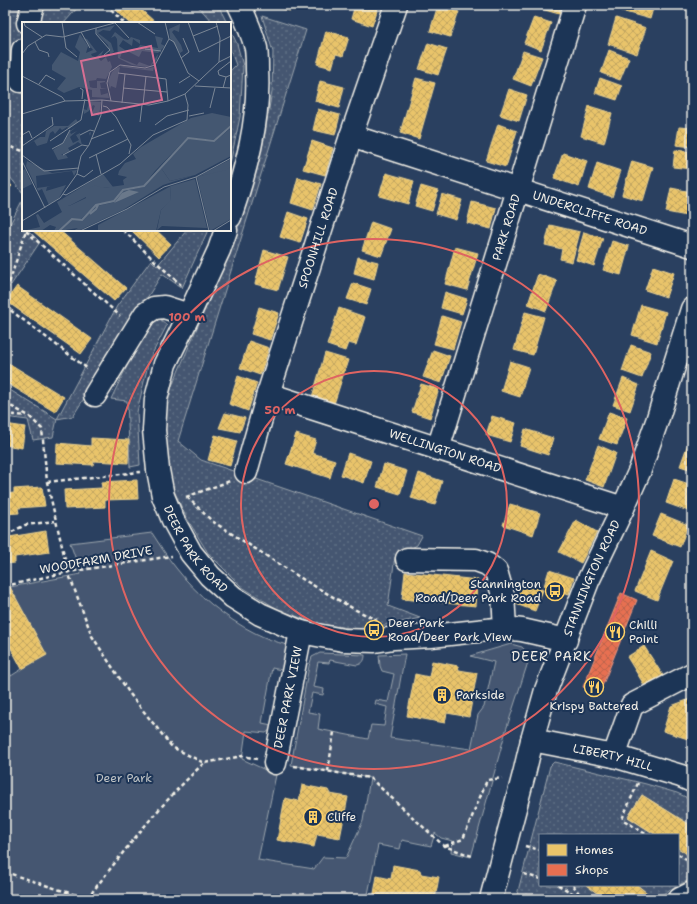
<svg xmlns="http://www.w3.org/2000/svg" width="697" height="904" viewBox="0 0 697 904" font-family="'Shantell Sans',sans-serif">
<style>
.grass{fill:url(#grass-dots);stroke:#9ca4ac}
.park{fill:#445771;stroke:#9ca4ac}
.homes{fill:url(#homes-cross-hatch);stroke:#ecd290}
.shops{fill:url(#shops-cross-hatch);stroke:#eb967e}
.lines{fill:none;stroke-linecap:round;stroke-linejoin:round}
.minor-casing{stroke:#f4f1e8;stroke-width:25}
.major-casing{stroke:#f4f1e8;stroke-width:25}
.path{stroke:#f4f1e8;stroke-width:2.5;stroke-dasharray:4 3;stroke-linecap:butt}
.minor{stroke:#1d3557;stroke-width:22}
.major{stroke:#1d3557;stroke-width:22}
.ring{fill:none;stroke:#df6462;stroke-width:2}
.labels{text-anchor:middle;dominant-baseline:central;stroke-width:4;stroke-linejoin:round;paint-order:stroke}
.street-label{font-size:12px;fill:#f4f1e8;stroke:#1d3557}
.poi-label{font-size:12px;fill:#f4f1e8;stroke:#1d3557;text-anchor:start}
.park-label{font-size:12px;fill:#bfc3c4;stroke:#1d3557}
.neighbourhood-label{font-size:13px;letter-spacing:1px;fill:#f4f1e8;stroke:#1d3557}
.inset-river{fill:none;stroke:#6a788a;stroke-width:2}
.inset-road{fill:none;stroke:#7b8796;stroke-width:1}
.view{fill:#d66f93;fill-opacity:0.15;stroke:#d66f93;stroke-width:2}
.inset-edge{fill:none;stroke:#f4f1e8;stroke-width:2}
.centre{fill:#df6462;stroke:#1d3557;stroke-width:2}
.ring-label{font-size:12px;text-anchor:middle;font-weight:bold;fill:#df6462;stroke:#1d3557;stroke-width:4;stroke-linejoin:round;paint-order:stroke}
</style>
<defs>
<pattern id="grass-dots" width="8" height="8" patternUnits="userSpaceOnUse"><rect width="8" height="8" fill="#445771"/><path d="M2 2h.1M6 6h.1" fill="none" stroke="#607085" stroke-width="1.8" stroke-linecap="round"/></pattern>
<pattern id="homes-cross-hatch" width="8" height="8" patternUnits="userSpaceOnUse"><rect width="8" height="8" fill="#e9c46a"/><path d="M0 0l8 8M0 8l8-8" fill="none" stroke="#c1a561"/></pattern>
<pattern id="shops-cross-hatch" width="8" height="8" patternUnits="userSpaceOnUse"><rect width="8" height="8" fill="#e76f51"/><path d="M0 0l8 8M0 8l8-8" fill="none" stroke="#b8634e"/></pattern>
</defs>
<rect width="100%" height="100%" fill="#2a4060"/>
<filter id="ink" filterUnits="userSpaceOnUse"><feTurbulence type="fractalNoise" baseFrequency=".025" numOctaves="2"/><feDisplacementMap in="SourceGraphic" scale="8" xChannelSelector="R" yChannelSelector="G"/><feConvolveMatrix kernelMatrix="1 2 1 2 8 2 1 2 1" color-interpolation-filters="sRGB"/></filter>
<g filter="url(#ink)">
<path class="grass" d="M 12,5 L 80,5 L 64,23 L 23,23 L 23,193 L 5,171 L 5,28 Z
M 197,5 L 218,5 L 227,23 L 213,23 Z
M 262,16 L 306,30 L 178,441 L 201,460 L 422,536 L 417,545 L 395,557 L 388,606 L 420,618 L 392,624 L 357,629 L 318,624 L 279,610 L 242,587 L 208,553 L 186,517 L 171,484 L 164,419 L 172,386 L 227,258 L 244,209 L 263,144 L 272,91 L 273,52 Z
M 230,29 L 237,44 L 243,66 L 240,117 L 230,164 L 230,71 L 236,65 L 230,49 Z
M 23,199 L 23,230 L 28,230 L 40,242 L 11,285 L 5,278 L 5,232 L 8,228 Z
M 187,230 L 208,230 L 182,288 L 162,274 L 73,416 L 57,419 L 53,437 L 33,440 L 28,420 L 5,417 L 5,387 L 57,419 L 117,306 L 151,260 L 157,266 Z
M 160,319 L 167,325 L 149,360 L 137,412 L 140,465 L 130,467 L 127,401 L 111,399 L 147,325 Z
M 554,762 L 646,784 L 677,793 L 692,800 L 692,826 L 642,795 L 628,817 L 656,835 L 540,835 L 540,885 L 586,885 L 605,899 L 516,899 L 550,766 Z
M 678,848 L 689,855 L 692,852 L 692,878 C 683,884 672,887 663,894 L 664,899 L 655,899 L 637,885 L 678,885 Z"/>
<path class="park" d="M 152,533 C 160,545 167,557 176,568 C 197,595 225,618 255,633 C 265,638 276,642 287,645 L 288,650 L 286,671 L 272,668 L 262,723 L 272,725 L 270,730 L 266,733 L 246,731 L 242,759 L 276,775 L 258,860 L 314,869 L 323,857 L 346,858 L 363,821 L 370,778 L 291,765 L 309,666 L 312,657 L 320,653 L 365,655 C 365,660 363,664 357,665 L 330,660 L 329,663 L 318,662 L 313,687 L 324,689 L 323,695 L 312,693 L 308,712 L 320,714 L 318,729 L 368,739 L 371,725 L 384,726 L 387,707 L 375,704 L 376,700 L 388,702 L 394,674 L 382,671 L 380,666 L 379,655 L 405,654 L 390,738 L 471,749 L 478,715 L 484,707 L 494,662 L 470,656 L 511,644 L 522,647 L 530,656 L 506,730 L 477,836 L 471,857 L 451,852 L 453,841 L 441,838 L 435,833 L 431,846 L 402,840 L 400,849 L 378,845 L 367,899 L 5,899 L 5,663 L 11,676 L 22,669 L 46,655 L 10,587 L 81,574 L 70,543 Z"/>
<path class="homes" d="M 110,5 L 136,5 L 156,23 L 130,23 Z
M 269,5 L 292,5 L 290,11 Z
M 355,5 L 379,5 L 372,26 L 351,19 Z
M 438,5 L 459,12 L 450,37 L 430,31 Z
M 539,5 L 561,5 L 559,14 L 538,8 Z
M 622,5 L 654,5 L 650,19 L 621,11 Z
M 534,17 L 551,23 L 541,50 L 524,43 Z
M 616,18 L 646,28 L 637,54 L 608,44 Z
M 690,22 L 692,22 L 692,63 L 691,63 Z
M 326,31 L 349,37 L 343,56 L 336,54 L 332,68 L 317,64 Z
M 428,43 L 447,49 L 438,75 L 419,69 Z
M 609,50 L 629,58 L 620,80 L 601,73 Z
M 523,51 L 542,57 L 531,86 L 513,79 Z
M 416,78 L 435,83 L 419,139 L 400,133 Z
M 600,78 L 622,86 L 617,100 L 595,93 Z
M 690,79 L 692,79 L 692,109 L 688,109 Z
M 320,81 L 344,87 L 339,108 L 315,101 Z
M 509,89 L 527,95 L 519,121 L 500,115 Z
M 589,106 L 612,113 L 604,143 L 581,136 Z
M 318,109 L 340,115 L 335,135 L 313,130 Z
M 498,124 L 517,131 L 506,167 L 486,161 Z
M 679,127 L 692,128 L 692,147 L 676,145 Z
M 312,141 L 333,148 L 325,175 L 303,169 Z
M 675,150 L 692,152 L 692,169 L 673,167 Z
M 563,153 L 587,161 L 579,187 L 554,178 Z
M 632,161 L 653,167 L 643,201 L 622,195 Z
M 597,163 L 621,171 L 612,197 L 589,189 Z
M 386,173 L 414,181 L 408,204 L 379,196 Z
M 298,177 L 321,184 L 313,210 L 291,203 Z
M 5,179 L 12,186 L 5,192 Z
M 421,186 L 438,191 L 432,211 L 415,206 Z
M 671,188 L 692,192 L 692,217 L 666,212 Z
M 442,194 L 462,200 L 456,220 L 436,214 Z
M 472,202 L 496,208 L 491,229 L 467,223 Z
M 288,212 L 308,219 L 300,243 L 280,237 Z
M 371,222 L 391,229 L 381,256 L 362,250 Z
M 550,225 L 580,232 L 572,262 L 560,259 L 562,249 L 545,245 Z
M 32,230 L 59,230 L 126,288 L 114,301 Z
M 131,230 L 156,230 L 171,244 L 159,257 Z
M 584,232 L 603,238 L 594,266 L 576,260 Z
M 612,241 L 629,246 L 621,275 L 603,270 Z
M 455,247 L 478,253 L 467,290 L 445,284 Z
M 264,250 L 288,257 L 278,290 L 255,284 Z
M 358,257 L 378,262 L 374,279 L 354,273 Z
M 653,266 L 674,273 L 666,297 L 645,290 Z
M 538,274 L 557,281 L 546,311 L 528,304 Z
M 353,283 L 371,289 L 366,305 L 347,299 Z
M 17,286 L 92,339 L 81,354 L 6,301 Z
M 445,292 L 467,299 L 462,314 L 441,308 Z
M 641,305 L 666,312 L 657,343 L 632,335 Z
M 259,307 L 279,313 L 270,340 L 251,334 Z
M 339,308 L 365,317 L 356,345 L 348,343 L 345,351 L 327,345 Z
M 525,312 L 544,317 L 533,355 L 514,350 Z
M 442,316 L 461,322 L 453,349 L 434,344 Z
M 249,341 L 269,348 L 260,375 L 240,368 Z
M 631,345 L 651,352 L 642,378 L 622,371 Z
M 433,350 L 450,356 L 441,383 L 423,377 Z
M 325,353 L 348,360 L 334,404 L 312,397 Z
M 5,361 L 64,397 L 55,412 L 5,382 Z
M 510,361 L 529,367 L 520,397 L 501,391 Z
M 238,376 L 257,383 L 248,411 L 229,404 Z
M 623,378 L 639,385 L 630,411 L 613,405 Z
M 421,384 L 439,389 L 430,418 L 412,412 Z
M 609,412 L 627,418 L 617,445 L 599,439 Z
M 225,413 L 245,418 L 240,432 L 219,428 Z
M 492,416 L 516,423 L 510,442 L 486,435 Z
M 5,424 L 25,427 L 22,448 L 5,445 Z
M 525,429 L 553,438 L 548,455 L 520,446 Z
M 296,434 L 316,440 L 312,453 L 335,460 L 330,478 L 286,464 Z
M 215,435 L 237,441 L 230,466 L 208,460 Z
M 91,438 L 129,440 L 128,463 L 94,461 L 93,465 L 56,463 L 57,443 L 91,446 Z
M 689,441 L 692,442 L 692,470 L 680,466 Z
M 598,445 L 616,453 L 604,487 L 585,480 Z
M 348,453 L 371,461 L 364,483 L 341,475 Z
M 384,464 L 407,471 L 400,494 L 377,487 Z
M 419,473 L 442,481 L 435,505 L 411,498 Z
M 674,479 L 692,485 L 692,509 L 691,512 L 666,503 Z
M 137,480 L 138,499 L 105,500 L 105,507 L 65,509 L 64,490 L 102,488 L 101,482 Z
M 42,487 L 45,506 L 18,508 L 19,513 L 5,514 L 5,494 L 14,493 L 14,489 Z
M 510,504 L 540,513 L 533,535 L 503,525 Z
M 661,514 L 688,525 L 680,547 L 652,536 Z
M 576,520 L 597,532 L 581,563 L 559,552 Z
M 46,531 L 49,552 L 15,557 L 15,563 L 5,564 L 5,542 L 10,542 L 9,537 Z
M 651,551 L 673,561 L 657,600 L 635,591 Z
M 549,570 L 574,578 L 569,594 L 544,586 Z
M 405,572 L 478,580 L 476,606 L 402,599 Z
M 520,581 L 543,590 L 535,611 L 513,603 Z
M 10,587 L 47,655 L 22,669 L 5,637 L 5,590 Z
M 644,646 L 664,677 L 646,688 L 627,657 Z
M 432,661 L 458,666 L 459,670 L 477,673 L 469,717 L 447,713 L 445,723 L 407,716 L 415,674 L 429,677 Z
M 690,699 L 692,699 L 692,740 L 691,740 L 663,731 L 671,706 Z
M 302,785 L 328,790 L 330,794 L 348,797 L 340,838 L 317,834 L 314,847 L 277,840 L 285,798 L 299,801 Z
M 642,795 L 692,826 L 692,852 L 690,856 L 678,848 L 678,835 L 656,835 L 628,817 Z
M 393,865 L 420,870 L 421,874 L 439,877 L 435,899 L 373,899 L 377,876 L 391,879 Z
M 586,885 L 637,885 L 652,897 L 651,899 L 605,899 Z"/>
<path class="shops" d="M 621,593 L 637,600 L 599,694 L 583,687 Z"/>
<g class="lines">
<g class="minor-casing">
<g id="minor">
<path d="M 28,23 L 33,5"/>
<path d="M 21,81 L 23,50"/>
<path id="s1" d="M 351,136 L 692,246"/>
<path d="M 230,217 C 246,170 260,120 257,70 C 257,63 257,55 256,48 C 252,33 246,19 239,5"/>
<path id="s2" d="M 226,230 L 219,250 L 189,315 L 165,364 L 156,399 L 154,430 L 158,470 L 163,496 L 173,520 L 191,553 L 210,576 L 233,597 L 260,614 L 301,632 L 343,640 L 375,641 L 394,638 L 431,636 L 505,628 L 522,630 L 566,640"/>
<path id="s3" d="M 268,394 L 623,508"/>
<path d="M 95,395 L 145,314 L 154,308 L 164,307 L 189,315"/>
<path id="s4" d="M 438,449 L 575,5"/>
<path id="s5" d="M 246,472 L 268,394 L 351,136 L 396,5"/>
<path d="M 407,559 L 476,560 L 487,564 L 496,571 L 503,595 L 505,628"/>
<path id="s6" d="M 532,740 L 614,756 L 681,776 L 692,781"/>
<path d="M 614,756 L 632,705 L 692,674"/>
<path id="s7" d="M 275,763 L 301,632"/>
<path d="M 680,899 L 692,893"/>
</g>
</g>
<g class="major-casing">
<g id="major">
<path id="s8" d="M 491,899 L 524,774 L 532,740 L 546,690 L 588,581 L 623,508 L 640,470 L 657,421 L 692,309"/>
</g>
</g>
<path class="path" d="M 106,5 L 124,23
M 5,145 L 23,151
M 123,230 L 155,261 L 181,285
M 26,231 L 120,316
M 5,296 L 26,230
M 5,306 L 88,369
M 5,403 L 29,416 L 42,429 L 47,482 L 68,572 L 92,636 L 130,694 L 172,747 L 204,763 L 243,756 L 257,759
M 5,414 L 27,416
M 47,482 L 140,472
M 186,497 L 230,481
M 187,497 L 212,521 L 304,580 L 354,609 L 377,620
M 5,533 L 12,532 L 25,525 L 55,521
M 5,586 L 68,572 L 172,556
M 294,766 L 370,778 L 444,846 L 472,856
M 328,771 L 334,732
M 638,783 L 622,819 L 647,835
M 445,846 L 463,839 L 487,780 L 502,778
M 525,846 L 540,850
M 678,854 L 686,859 L 692,873
M 5,872 L 88,899
M 524,874 L 540,879
M 558,885 L 583,899
M 573,885 L 583,899
M 87,899 C 123,852 160,804 204,763"/>
<use href="#minor" class="minor"/>
<use href="#major" class="major"/>
</g>
</g>
<g class="ring">
<circle cx="374" cy="504" r="133"/>
<circle cx="374" cy="504" r="265"/>
</g>
<defs>
<g id="bus-ring" transform="scale(1)"><circle r="9.5" fill="#1d3557" stroke="#ffd166" stroke-width="1.5"/><path d="M-5-6H5V4H4V6H2V4H-2V6H-4V4H-5ZM-3.5-4V0h7V-4ZM-3.5 1.2v1.5H-2V1.2ZM2 1.2v1.5H3.5V1.2Z" fill="#ffd166"/></g>
<g id="restaurant-ring" transform="scale(1)"><circle r="9.5" fill="#1d3557" stroke="#ffd166" stroke-width="1.5"/><path d="M-5-6h1v4h1v-4h1v4h1v-4h1v5L-1.5 .5V6h-2V.5L-5-1ZM5-6V6H3V1.5H1.5Q1.5-4 5-6Z" fill="#ffd166"/></g>
<g id="building-ring" transform="scale(1)"><circle r="9.5" fill="#1d3557" stroke="#ffd166" stroke-width="1.5"/><path d="M-4-6H4V6H1V3H-1V6H-4ZM-2.5-4.3h1.7v1.8h-1.7ZM.8-4.3h1.7v1.8H.8ZM-2.5-1h1.7V.8h-1.7ZM.8-1h1.7V.8H.8Z" fill="#ffd166"/></g>
</defs>
<g fill-rule="evenodd">
<use href="#bus-ring" x="555" y="591"/>
<use href="#bus-ring" x="374" y="630"/>
<use href="#restaurant-ring" x="615" y="632"/>
<use href="#restaurant-ring" x="594" y="687"/>
<use href="#building-ring" x="442" y="695"/>
<use href="#building-ring" x="313" y="817"/>
</g>
<g class="labels">
<g class="street-label">
<text stroke="none"><textPath href="#s1" startOffset="251">UNDERCLIFFE ROAD</textPath></text>
<text stroke="none"><textPath href="#s4" startOffset="232">PARK ROAD</textPath></text>
<text stroke="none"><textPath href="#s5" startOffset="245">SPOONHILL ROAD</textPath></text>
<text stroke="none"><textPath href="#s3" startOffset="186">WELLINGTON ROAD</textPath></text>
<text stroke="none"><textPath href="#s2" startOffset="344">DEER PARK ROAD</textPath></text>
<text transform="translate(96 560) rotate(-10)">WOODFARM DRIVE</text>
<text stroke="none"><textPath href="#s8" startOffset="337">STANNINGTON ROAD</textPath></text>
<text stroke="none"><textPath href="#s7" startOffset="67">DEER PARK VIEW</textPath></text>
<text stroke="none"><textPath href="#s6" startOffset="83">LIBERTY HILL</textPath></text>
</g>
<g class="poi-label">
<text x="541" y="584" text-anchor="end">Stannington<tspan x="541" dy="14">Road/Deer Park Road</tspan></text>
<text x="388" y="623">Deer Park<tspan x="388" dy="14">Road/Deer Park View</tspan></text>
<text x="629" y="625">Chilli<tspan x="629" dy="14">Point</tspan></text>
<text x="456" y="695">Parkside</text>
<text x="594" y="706" text-anchor="middle">Krispy Battered</text>
<text x="327" y="817">Cliffe</text>
</g>
<g class="park-label">
<text x="124" y="778">Deer Park</text>
</g>
<g class="neighbourhood-label">
<text x="552" y="656">DEER PARK</text>
</g>
</g>
<g transform="translate(22 22)">
<rect width="209" height="209" fill="#2a4060"/>
<path d="M 158,2 L 157,10 L 152,8 L 150,10 L 159,23 L 161,29 L 158,31 L 148,16 L 147,7 ZM 93,3 L 88,9 L 81,8 L 76,11 L 89,21 L 92,30 L 88,32 L 86,23 L 75,12 L 75,8 ZM 93,10 L 102,17 L 106,18 L 109,15 L 118,18 L 118,22 L 111,17 L 110,24 L 101,18 L 97,24 L 103,28 L 100,30 L 98,36 L 115,43 L 117,40 L 128,44 L 136,32 L 135,38 L 129,43 L 124,45 L 110,43 L 96,36 L 95,17 L 93,14 L 89,16 ZM 133,14 L 141,16 L 139,22 L 143,24 L 136,31 L 120,29 L 117,35 L 107,30 L 109,27 L 114,29 L 118,23 L 136,26 ZM 102,44 L 122,47 L 132,45 L 131,49 L 98,45 L 94,66 L 89,64 L 88,67 L 86,59 L 90,50 L 94,46 ZM 65,79 L 79,80 L 77,94 L 70,91 L 73,84 L 71,83 L 67,89 L 62,92 L 61,87 L 65,88 L 67,80 ZM 54,97 L 56,100 L 47,107 L 45,105 L 40,108 L 38,106 L 33,112 L 31,109 L 28,111 L 25,121 L 15,124 L 12,119 L 2,125 L 18,115 L 23,115 L 24,109 L 32,104 L 46,104 ZM 54,105 L 48,110 L 49,112 L 55,109 L 48,115 L 51,121 L 57,118 L 54,113 L 58,111 L 58,115 L 69,110 L 68,114 L 67,111 L 58,115 L 60,123 L 56,120 L 53,122 L 46,126 L 48,129 L 39,133 L 44,133 L 46,136 L 36,138 L 31,128 L 42,120 L 48,109 ZM 209,106 L 209,134 L 173,153 L 148,159 L 139,146 L 167,116 L 193,119 ZM 5,139 L 30,151 L 55,148 L 52,154 L 50,149 L 14,154 L 15,166 L 29,164 L 25,165 L 24,169 L 44,163 L 37,176 L 27,183 L 20,167 L 16,169 L 4,144 ZM 209,145 L 209,197 L 188,209 L 175,155 ZM 81,152 L 91,165 L 81,166 L 47,184 L 42,182 L 40,177 ZM 149,164 L 148,180 L 139,188 L 134,209 L 76,209 L 76,203 Z" fill="#445771"/>
<path d="M 190,91 L 209,95 L 209,104 L 193,118 L 165,116 L 133,149 L 122,163 L 101,168 L 92,179 L 74,183 L 59,197 L 50,197 L 37,209 L 32,209 L 34,205 L 28,203 L 19,209 L 0,209 L 18,205 L 14,193 L 16,192 L 22,201 L 40,190 L 35,180 L 40,177 L 47,184 L 64,176 L 64,168 L 72,163 L 81,166 L 102,163 L 101,158 L 105,155 L 96,153 L 97,149 L 103,141 L 114,137 L 111,132 L 119,125 L 169,96 ZM 209,137 L 209,145 L 204,148 L 175,155 ZM 139,146 L 148,159 L 173,153 L 141,163 L 101,188 L 56,209 L 51,209 L 56,206 L 37,209 L 50,197 L 60,198 L 75,184 L 93,180 L 101,169 L 122,165 ZM 173,157 L 185,206 L 140,204 L 135,208 L 139,188 L 148,179 L 149,164 Z" fill="#445771"/>
<path d="M 58,12 L 66,24 L 64,31 L 71,28 L 61,16 L 65,17 L 75,30 L 69,32 L 70,34 L 74,35 L 82,28 L 77,37 L 79,39 L 84,35 L 86,40 L 88,39 L 90,45 L 84,57 L 75,56 L 74,58 L 67,59 L 68,65 L 71,66 L 75,66 L 75,59 L 83,59 L 84,63 L 83,60 L 78,61 L 79,66 L 85,66 L 78,67 L 79,73 L 86,71 L 87,76 L 70,75 L 70,68 L 57,65 L 42,71 L 35,67 L 44,56 L 30,48 L 30,43 L 39,30 L 56,39 L 58,30 L 53,25 ZM 3,147 L 10,162 L 0,167 L 0,149 Z" fill="#445771"/>
<path d="M 107,168 L 117,170 L 92,181 L 100,171 Z" fill="#6a788a"/>
<path class="inset-river" d="M 68,192 L 74,187 L 76,183M 37,209 L 50,197 L 60,198 L 74,183 L 92,179 L 101,168 L 122,164 L 166,116 L 192,119 L 209,104"/>
<path class="inset-road" d="M 2,0 L 3,4 L 20,15M 40,0 L 44,26 L 55,35M 115,0 L 133,12M 166,0 L 177,30 L 209,14M 194,0 L 198,16 L 197,40M 93,1 L 107,16M 74,6 L 74,12 L 88,28 L 82,33M 59,10 L 68,26M 171,14 L 196,4M 147,17 L 152,20 L 166,51 L 177,59M 13,20 L 17,28 L 26,31 L 27,35M 123,27 L 139,29M 0,32 L 6,24 L 24,13 L 41,15 L 96,0M 159,36 L 167,30 L 161,16M 96,51 L 144,57 L 146,79M 0,54 L 40,75 L 43,79 L 80,78 L 127,83 L 146,79 L 163,72 L 197,40 L 209,34M 204,55 L 197,53 L 196,49 L 209,39M 157,61 L 168,54M 17,62 L 24,53 L 33,58M 173,64 L 209,66M 58,66 L 61,68 L 60,77M 101,66 L 145,70M 201,66 L 204,55 L 209,53M 89,79 L 85,61 L 88,50 L 98,43 L 123,46 L 133,43 L 147,17 L 143,0M 100,81 L 103,52M 121,83 L 124,54M 81,84 L 85,85 L 94,95 L 109,123 L 107,132M 188,86 L 193,66M 0,92 L 43,79M 167,94 L 182,91M 118,100 L 120,83M 133,103 L 145,94 L 167,88M 0,113 L 7,109 L 10,116M 58,113 L 68,108 L 72,109M 69,117 L 92,108M 28,119 L 59,98 L 63,77M 0,124 L 31,103 L 30,95M 30,127 L 41,121 L 48,108M 74,132 L 79,152M 0,133 L 22,149 L 57,146M 41,133 L 60,123 L 66,124M 67,136 L 106,117M 0,139 L 23,186M 55,152 L 62,155 L 71,148M 174,155 L 187,209M 41,172 L 44,173 L 98,142 L 131,113 L 165,98 L 166,83 L 163,72M 0,199 L 38,176 L 55,152 L 59,134 L 67,123 L 79,93 L 80,78M 58,209 L 105,187 L 142,165 L 174,155 L 209,136M 191,209 L 209,198"/>
<path class="view" d="M 129,24 L 140,78 L 70,93 L 59,39 Z"/>
<rect width="209" height="209" class="inset-edge"/>
</g>
<circle cx="374" cy="504" r="6" class="centre"/>
<g class="ring-label">
<text x="187" y="321">100 m</text>
<text x="280" y="414">50 m</text>
</g>
<rect width="697" height="904" fill="none" stroke="#1d3557" stroke-width="20"/>
<rect x="10" y="10" width="677" height="884" fill="none" stroke="#f4f1e8" stroke-width="1.5" filter="url(#ink)"/>
<rect x="539" y="834" width="140" height="52" fill="#1d3557" stroke="#738091"/>
<rect x="547" y="844" width="20" height="12" fill="#e9c46a" stroke="#738091"/>
<text x="575" y="854" font-size="12" fill="#f4f1e8">Homes</text>
<rect x="547" y="864" width="20" height="12" fill="#e76f51" stroke="#738091"/>
<text x="575" y="874" font-size="12" fill="#f4f1e8">Shops</text>
</svg>
